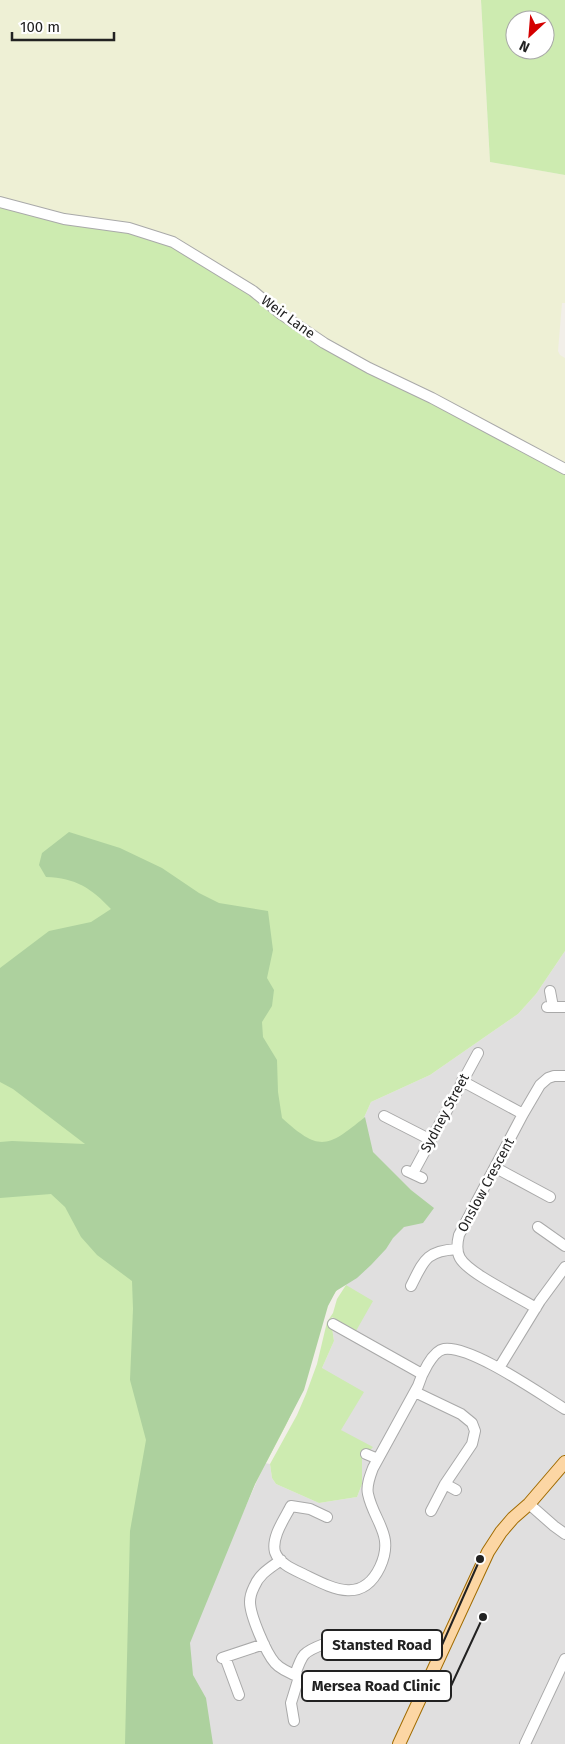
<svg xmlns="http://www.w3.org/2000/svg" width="565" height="1744" viewBox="0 0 565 1744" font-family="'Fira Sans',sans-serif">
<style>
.residential{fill:#e0dfdf}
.farmland{fill:#eef0d5}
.grass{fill:#cdebb0;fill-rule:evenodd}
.forest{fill:#add19e}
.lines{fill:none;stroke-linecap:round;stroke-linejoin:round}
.minor-casing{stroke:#a9a9a9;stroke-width:12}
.major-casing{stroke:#a06b00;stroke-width:14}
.minor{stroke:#fff;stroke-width:10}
.major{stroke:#fcd6a4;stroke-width:12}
.labels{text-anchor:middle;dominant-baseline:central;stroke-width:5;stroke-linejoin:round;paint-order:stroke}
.street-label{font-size:14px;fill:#222;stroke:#fff}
.leader{fill:none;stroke:#222;stroke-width:2}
.callout-dot{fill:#222;stroke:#fff;stroke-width:2}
.callout{fill:#fff;stroke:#222;stroke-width:2}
.callout-label{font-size:15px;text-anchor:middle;font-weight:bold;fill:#222}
</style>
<rect width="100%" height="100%" fill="#f2efe9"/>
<path class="residential" d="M 565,951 L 565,1744 L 205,1744 L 185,1642 L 265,1463 L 270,1464 L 272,1478 L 276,1484 L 319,1503 L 357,1497 L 362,1484 L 362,1459 L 341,1430 L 322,1368 L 334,1341 L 331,1321 L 332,1317 L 356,1331 L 346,1285 L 370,1159 L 362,1122 L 371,1102 L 430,1075 L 518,1014 L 536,994 Z"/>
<path class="farmland" d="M 0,0 L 481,0 L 490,162 L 565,175 L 565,303 L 562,303 L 558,351 L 560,355 L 565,358 L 565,469 L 0,202 Z"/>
<path class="grass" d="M 481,0 L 565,0 L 565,175 L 490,162 ZM 515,20 L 545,20 L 545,50 L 515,50 Z
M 0,202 L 173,242 L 324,343 L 565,469 L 565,951 L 536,994 L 518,1014 L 430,1075 L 371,1102 L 362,1122 L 343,1282 L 325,1306 L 302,1390 L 286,1425 L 255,1484 L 185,1642 L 205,1744 L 0,1744 Z
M 346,1285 L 373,1301 L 356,1331 L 332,1317 L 331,1321 L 334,1341 L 322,1368 L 364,1392 L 341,1430 L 373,1447 L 362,1459 L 362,1484 L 357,1497 L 319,1503 L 276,1484 L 272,1478 L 270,1464 L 297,1415 L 306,1394 L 317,1364 L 327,1322 L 333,1313 L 337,1299 Z"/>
<path class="forest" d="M 69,832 L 120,848 L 162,868 L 199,893 L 219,903 L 268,911 L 273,950 L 267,978 L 274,990 L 272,1006 L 262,1022 L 263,1037 L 277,1060 L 278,1092 L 282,1118 C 320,1153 328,1147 365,1117 L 373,1152 L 411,1190 L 434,1208 L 423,1223 L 404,1227 L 393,1238 L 386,1249 L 371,1265 L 357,1278 L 336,1291 L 328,1306 L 304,1390 L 255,1484 L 190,1643 L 193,1675 L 206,1698 L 213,1744 L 125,1744 L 130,1531 L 146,1440 L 130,1380 L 133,1309 L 132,1281 L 97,1255 L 81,1237 L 65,1207 L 51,1194 L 0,1198 L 0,1142 L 12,1141 L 85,1144 L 13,1089 L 0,1082 L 0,968 L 49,931 L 91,922 L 111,909 C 91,888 76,878 46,877 L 39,865 L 42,853 Z"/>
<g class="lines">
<g class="minor-casing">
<path id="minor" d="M 0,202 L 64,219 L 129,228 L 173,242 L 253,291 L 281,314 L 324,343 L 369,368 L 432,398 L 565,469
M 550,991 L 553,1007
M 547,1007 L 565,1007
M 462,1081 L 523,1114
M 384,1116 L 431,1140
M 496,1168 L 550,1197
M 407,1171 L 422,1178
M 413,1173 L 478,1053
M 538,1227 L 565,1246
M 411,1286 C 424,1260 426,1251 457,1249
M 536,1308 C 519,1297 469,1274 460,1258 C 456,1251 457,1243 459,1235 L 523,1114 L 540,1085 L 548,1078 L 554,1076 L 565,1076
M 333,1324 L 422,1374
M 499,1368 L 540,1301 L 565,1267
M 415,1392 L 461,1414 L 472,1423 L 475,1431 L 472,1444 L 445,1484 L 431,1511
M 366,1454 L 378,1459
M 445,1484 L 456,1490
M 529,1504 L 554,1526 L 565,1534
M 327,1517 L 310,1509 L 291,1506 C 285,1518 271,1537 275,1552 C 279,1564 295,1570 305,1575 C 332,1588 362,1605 380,1567 C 395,1535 374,1522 368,1494 C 366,1486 370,1476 373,1468 L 418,1386 C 421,1376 432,1351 444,1349 C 471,1345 540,1394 565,1409
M 281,1560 C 270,1568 259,1574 254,1587 C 252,1591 250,1598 250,1602 C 250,1615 266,1653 275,1663 C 281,1670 294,1675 302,1678
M 225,1657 L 239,1695
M 222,1658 L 264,1644
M 295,1675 C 302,1654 303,1652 324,1644
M 294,1721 L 291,1703 L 299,1677
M 525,1744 L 565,1659"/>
</g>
<g class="major-casing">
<path id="major" d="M 399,1744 L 488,1552 L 501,1532 L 513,1518 L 529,1504 L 565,1462"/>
</g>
<use href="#minor" class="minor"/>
<use href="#major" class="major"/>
</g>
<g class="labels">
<g class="street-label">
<text transform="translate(288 317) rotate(36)">Weir Lane</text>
<text transform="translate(445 1113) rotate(-62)">Sydney Street</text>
<text transform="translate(486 1185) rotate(-62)">Onslow Crescent</text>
</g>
</g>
<path class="leader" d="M480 1559L442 1645M483 1617L451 1686"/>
<g class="callout-dot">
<circle cx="480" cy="1559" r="5"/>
<circle cx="483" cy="1617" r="5"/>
</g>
<g class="callout">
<rect x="322" y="1630" width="120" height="30" rx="5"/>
<rect x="302" y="1671" width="149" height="30" rx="5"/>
</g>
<g class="callout-label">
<text x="382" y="1650">Stansted Road</text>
<text x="376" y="1691">Mersea Road Clinic</text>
</g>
<g transform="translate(530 35) rotate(206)"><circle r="24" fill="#ffffff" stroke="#a7a7a7"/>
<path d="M0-4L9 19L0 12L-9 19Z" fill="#d40000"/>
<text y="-8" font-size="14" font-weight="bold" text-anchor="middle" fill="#222222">N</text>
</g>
<path d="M12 32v8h102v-8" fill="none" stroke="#222222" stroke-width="2.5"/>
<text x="20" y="32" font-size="15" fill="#222222" stroke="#ffffff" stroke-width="4" paint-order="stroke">100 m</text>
</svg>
